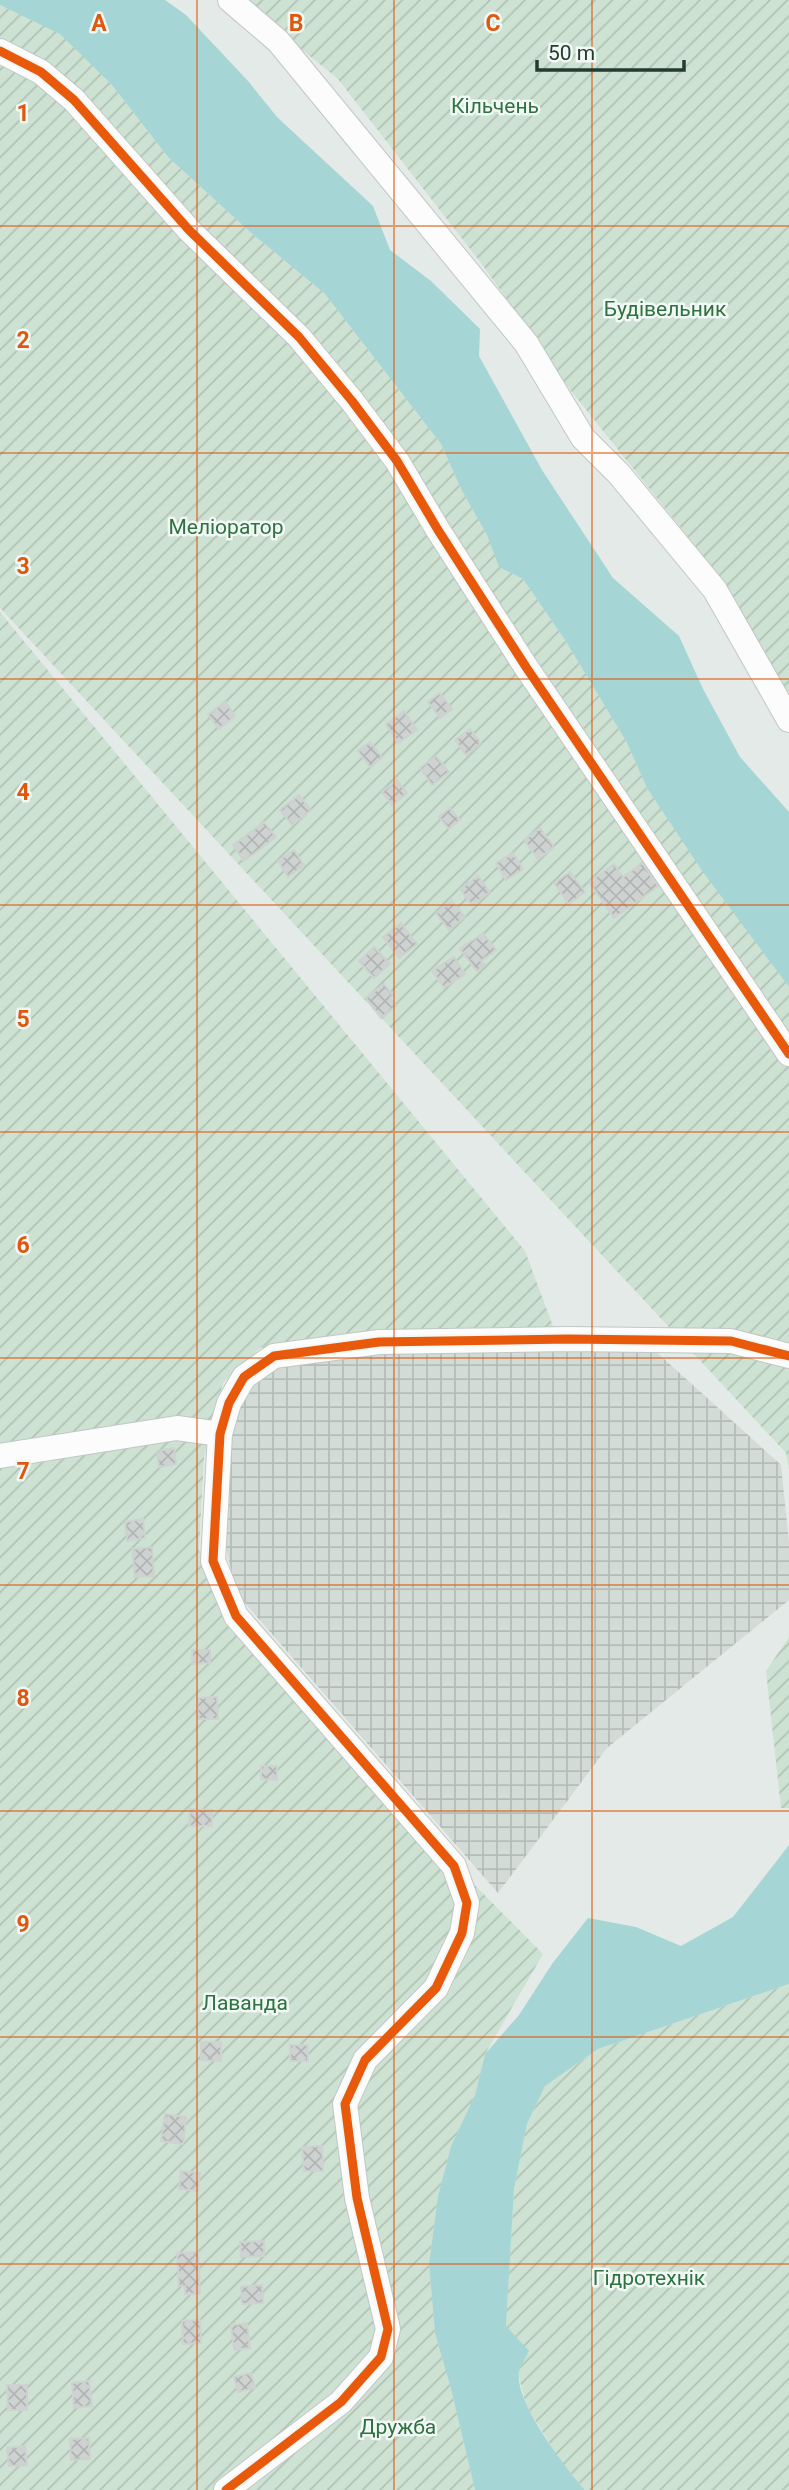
<svg xmlns="http://www.w3.org/2000/svg" width="789" height="2490" viewBox="0 0 789 2490" font-family="Roboto,sans-serif">
<style>
.industrial{fill:url(#industrial-grid)}
.garden{fill:url(#garden-furrows)}
.water{fill:#a6d5d6}
.building{fill:url(#building-cross-hatch);stroke:#cdd3d0;stroke-width:2}
.lines{fill:none;stroke-linecap:round;stroke-linejoin:round}
.minor-casing{stroke:#c1c7c4;stroke-width:26}
.minor{stroke:#fbfcfb;stroke-width:24}
.cycleway-casing{stroke:#f2f8f5;stroke-width:13}
.cycleway{stroke:#e8590c;stroke-width:9}
.grid{fill:none;stroke:#de580e;stroke-width:2;stroke-opacity:0.55}
.labels{text-anchor:middle;dominant-baseline:central;stroke-width:5;stroke-linejoin:round;paint-order:stroke}
.park-label{font-size:21px;fill:#2e7240;stroke:#f2f8f5}
.grid-label{font-size:23px;text-anchor:middle;font-weight:bold;fill:#de580e;stroke:#f2f8f5;stroke-width:5;stroke-linejoin:round;paint-order:stroke}
</style>
<defs>
<pattern id="industrial-grid" width="8" height="8" patternUnits="userSpaceOnUse" patternTransform="scale(1.75)"><rect width="8" height="8" fill="#d2dbd6"/><path d="M0 4h8M4 0v8" fill="none" stroke="#b4bdb8"/></pattern>
<pattern id="garden-furrows" width="10" height="10" patternUnits="userSpaceOnUse" patternTransform="scale(1.75)"><rect width="10" height="10" fill="#cde2d2"/><path d="M-1 1l2-2M0 10L10 0M9 11l2-2" fill="none" stroke="#b0c3b5"/></pattern>
<pattern id="building-cross-hatch" width="8" height="8" patternUnits="userSpaceOnUse" patternTransform="scale(1.75)"><rect width="8" height="8" fill="#ced3d1"/><path d="M0 0l8 8M0 8l8-8" fill="none" stroke="#b1b6b4"/></pattern>
</defs>
<rect width="100%" height="100%" fill="#e4eae7"/>
<path class="industrial" d="M 653,1349 L 781,1465 L 789,1543 L 789,1600 L 607,1748 L 498,1893 L 237,1594 L 225,1544 L 232,1439 L 238,1411 L 250,1383 L 274,1366 L 384,1351 Z"/>
<path class="garden" d="M 241,0 L 789,0 L 789,697 L 721,578 L 571,391 L 484,267 L 338,79 Z
M 0,5 L 60,33 L 112,85 L 168,157 L 249,231 L 325,294 L 441,444 L 462,491 L 487,535 L 499,566 L 523,579 L 565,640 L 626,741 L 647,788 L 789,987 L 789,1469 L 786,1453 L 0,608 Z
M 0,612 L 525,1251 L 554,1329 L 504,1327 L 350,1333 L 260,1348 L 223,1383 L 204,1457 L 199,1550 L 222,1610 L 364,1773 L 543,1954 L 485,2054 L 475,2095 L 451,2146 L 438,2196 L 429,2264 L 435,2333 L 451,2389 L 475,2490 L 0,2490 Z
M 789,1637 L 789,1808 L 781,1808 L 766,1671 Z
M 789,1984 L 789,2490 L 585,2490 L 559,2459 L 526,2405 L 506,2326 L 514,2189 L 527,2124 L 545,2086 L 598,2049 Z"/>
<path class="water" d="M 0,0 L 165,0 L 186,15 L 248,81 L 277,117 L 373,206 L 390,250 L 431,281 L 480,329 L 479,356 L 542,470 L 613,578 L 679,636 L 703,689 L 740,757 L 789,812 L 789,987 L 703,872 L 647,788 L 626,741 L 565,640 L 523,579 L 499,567 L 487,535 L 462,491 L 441,444 L 325,294 L 249,231 L 168,157 L 112,85 L 60,34 L 0,5 Z
M 789,1845 L 789,1984 L 598,2049 L 545,2086 L 527,2124 L 514,2189 L 506,2326 L 529,2351 C 526,2357 521,2365 519,2371 C 514,2402 565,2467 585,2490 L 475,2490 L 451,2389 L 435,2333 L 429,2264 L 438,2196 L 451,2146 L 475,2095 L 485,2054 L 519,2015 L 552,1964 L 588,1918 L 636,1927 L 681,1946 L 733,1917 Z"/>
<path class="building" d="M 440,693 L 452,709 L 440,718 L 428,702 Z
M 225,701 L 235,716 L 219,729 L 208,715 Z
M 404,711 L 417,730 L 398,743 L 386,724 Z
M 470,729 L 481,743 L 466,755 L 455,740 Z
M 370,742 L 382,757 L 370,767 L 358,751 Z
M 436,756 L 449,772 L 432,785 L 420,768 Z
M 397,780 L 407,793 L 392,805 L 382,792 Z
M 299,795 L 311,810 L 292,825 L 280,810 Z
M 450,808 L 460,820 L 449,829 L 439,817 Z
M 264,822 L 276,837 L 244,861 L 233,845 Z
M 540,828 L 554,847 L 538,859 L 524,840 Z
M 294,850 L 304,865 L 288,877 L 278,861 Z
M 513,853 L 523,869 L 506,880 L 496,863 Z
M 642,863 L 658,886 L 614,918 L 589,882 L 614,864 L 623,877 Z
M 570,872 L 585,892 L 569,904 L 554,883 Z
M 478,876 L 490,892 L 472,905 L 460,889 Z
M 452,901 L 465,917 L 449,930 L 436,913 Z
M 401,923 L 417,944 L 399,958 L 383,937 Z
M 483,933 L 496,950 L 481,961 L 485,965 L 477,971 L 460,949 Z
M 374,947 L 390,964 L 374,978 L 359,961 Z
M 454,957 L 465,974 L 444,988 L 432,971 Z
M 384,984 L 393,995 L 390,998 L 396,1006 L 381,1018 L 366,998 Z
M 174,1448 L 176,1464 L 159,1467 L 157,1451 Z
M 143,1519 L 145,1538 L 127,1541 L 125,1522 Z
M 152,1547 L 154,1576 L 135,1577 L 132,1549 Z
M 192,1650 L 210,1650 L 210,1663 L 192,1664 Z
M 217,1697 L 218,1719 L 198,1719 L 197,1698 Z
M 261,1766 L 277,1766 L 277,1780 L 261,1779 Z
M 190,1809 L 212,1810 L 212,1826 L 189,1826 Z
M 201,2042 L 221,2042 L 221,2061 L 201,2060 Z
M 290,2045 L 308,2045 L 308,2061 L 290,2061 Z
M 165,2114 L 186,2117 L 183,2144 L 161,2141 Z
M 322,2146 L 323,2171 L 304,2171 L 302,2147 Z
M 181,2171 L 200,2173 L 198,2191 L 179,2189 Z
M 264,2241 L 264,2256 L 241,2257 L 240,2242 Z
M 198,2252 L 200,2294 L 185,2294 L 185,2286 L 179,2286 L 177,2253 Z
M 262,2285 L 263,2303 L 242,2304 L 241,2287 Z
M 200,2320 L 201,2343 L 183,2344 L 182,2321 Z
M 247,2323 L 250,2348 L 234,2350 L 231,2325 Z
M 251,2373 L 255,2388 L 238,2392 L 234,2377 Z
M 89,2381 L 92,2406 L 74,2408 L 72,2383 Z
M 7,2385 L 27,2385 L 27,2410 L 8,2410 Z
M 89,2438 L 90,2459 L 71,2460 L 70,2439 Z
M 25,2446 L 27,2465 L 9,2466 L 7,2448 Z"/>
<g class="lines">
<g class="minor-casing">
<path id="minor" d="M 230,0 L 278,41 L 526,343 L 583,438 L 619,474 L 715,590 L 789,720
M 0,51 L 41,72 L 74,100 L 189,230 L 299,337 L 352,401 L 397,461 L 438,530 L 526,667 L 789,1054
M 0,1456 L 177,1428 L 220,1434
M 226,2490 L 341,2402 L 381,2357 L 388,2329 L 357,2198 L 345,2104 L 365,2060 L 436,1988 L 462,1933 L 467,1903 L 454,1866 L 236,1616 L 213,1561 L 220,1434 L 229,1403 L 244,1377 L 274,1356 L 379,1342 L 568,1339 L 731,1341 L 789,1356"/>
</g>
<use href="#minor" class="minor"/>
<g class="cycleway-casing">
<path id="cycleway" d="M 0,51 L 41,72 L 74,100 L 189,230 L 299,337 L 352,401 L 397,461 L 438,530 L 526,667 L 789,1054
M 226,2490 L 341,2402 L 381,2357 L 388,2329 L 357,2198 L 345,2104 L 365,2060 L 436,1988 L 462,1933 L 467,1903 L 454,1866 L 236,1616 L 213,1561 L 220,1434 L 229,1403 L 244,1377 L 274,1356 L 379,1342 L 568,1339 L 731,1341 L 789,1356"/>
</g>
<use href="#cycleway" class="cycleway"/>
</g>
<path class="grid" d="M 197,0 L 197,2490M 394,0 L 394,2490M 592,0 L 592,2490M 0,226 L 789,226M 0,453 L 789,453M 0,679 L 789,679M 0,905 L 789,905M 0,1132 L 789,1132M 0,1358 L 789,1358M 0,1585 L 789,1585M 0,1811 L 789,1811M 0,2037 L 789,2037M 0,2264 L 789,2264"/>
<g class="labels">
<g class="park-label">
<text x="495" y="106">Кільчень</text>
<text x="665" y="309">Будівельник</text>
<text x="226" y="527">Меліоратор</text>
<text x="245" y="2003">Лаванда</text>
<text x="649" y="2278">Гідротехнік</text>
<text x="398" y="2427">Дружба</text>
</g>
</g>
<g class="grid-label">
<text x="99" y="31">A</text>
<text x="296" y="31">B</text>
<text x="493" y="31">C</text>
<text x="23" y="121">1</text>
<text x="23" y="348">2</text>
<text x="23" y="574">3</text>
<text x="23" y="800">4</text>
<text x="23" y="1027">5</text>
<text x="23" y="1253">6</text>
<text x="23" y="1479">7</text>
<text x="23" y="1706">8</text>
<text x="23" y="1932">9</text>
</g>
<path d="M537 60v10h147v-10" fill="none" stroke="#233c32" stroke-width="3.5"/>
<text x="548" y="60" font-size="21" fill="#233c32" stroke="#f2f8f5" stroke-width="5" paint-order="stroke">50 m</text>
</svg>
